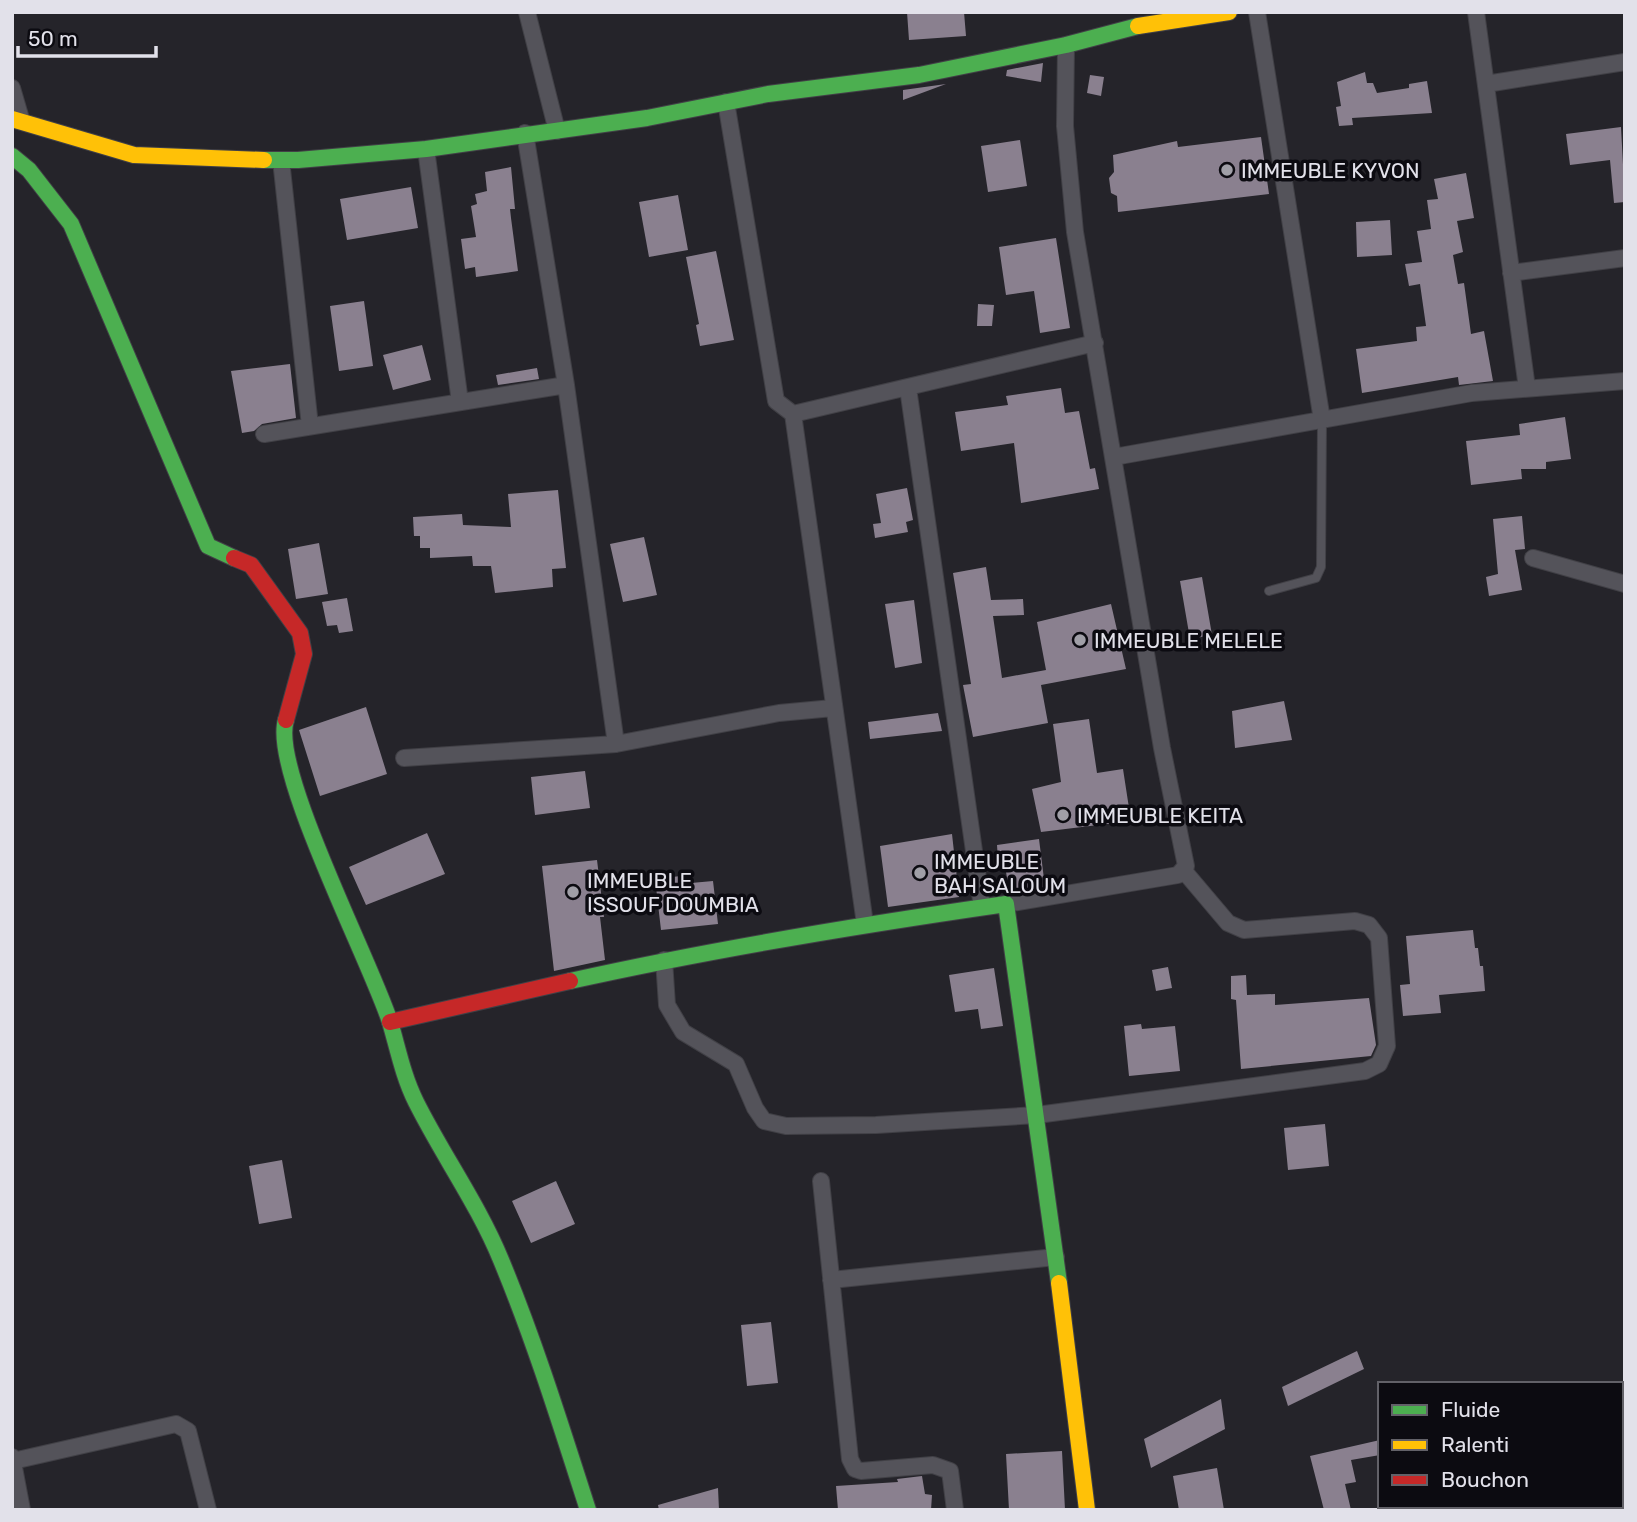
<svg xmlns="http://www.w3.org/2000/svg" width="1637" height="1522" viewBox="0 0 1637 1522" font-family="Rubik,sans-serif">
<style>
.building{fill:#8a808f}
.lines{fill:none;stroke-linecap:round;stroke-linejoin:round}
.lane-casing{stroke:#414046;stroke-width:10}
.street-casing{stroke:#414046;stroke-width:18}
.fast-casing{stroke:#414046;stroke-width:18}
.slow-casing{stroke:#414046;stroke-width:18}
.jam-casing{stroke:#414046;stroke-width:18}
.lane{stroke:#54535a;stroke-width:8}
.street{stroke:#54535a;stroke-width:16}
.fast{stroke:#4caf50;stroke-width:16}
.slow{stroke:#ffc107;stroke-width:16}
.jam{stroke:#c62828;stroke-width:16}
.poi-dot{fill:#a09fa7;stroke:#0c0b11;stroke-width:2.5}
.labels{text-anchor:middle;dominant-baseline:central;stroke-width:7;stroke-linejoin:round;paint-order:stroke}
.poi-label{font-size:21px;fill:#e2e1ea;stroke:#0c0b11;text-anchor:start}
</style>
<rect width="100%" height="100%" fill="#25242a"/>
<path class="building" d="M 907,12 L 964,12 L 966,36 L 909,40 Z
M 1043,63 L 1041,82 L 1006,76 L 1007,70 Z
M 1365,72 L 1367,83 L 1373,83 L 1377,93 L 1409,88 L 1409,84 L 1427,81 L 1432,113 L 1352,118 L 1353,125 L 1339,126 L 1336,107 L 1341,106 L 1337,82 Z
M 1090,75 L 1104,77 L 1101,96 L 1087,93 Z
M 946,84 L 903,100 L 903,90 Z
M 1621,127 L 1625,202 L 1614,203 L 1610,160 L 1570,165 L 1566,134 Z
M 1261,137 L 1269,194 L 1118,212 L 1117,196 L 1111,193 L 1109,178 L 1114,172 L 1113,155 L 1177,141 L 1178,147 Z
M 1020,140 L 1027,186 L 988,192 L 981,146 Z
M 511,167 L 515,209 L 510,209 L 511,218 L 518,271 L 476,277 L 475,267 L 465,269 L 461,239 L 476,237 L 471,206 L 477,204 L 475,194 L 487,191 L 485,172 Z
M 1466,173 L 1474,218 L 1457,221 L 1463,252 L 1453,255 L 1458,284 L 1464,283 L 1471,334 L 1484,331 L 1493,381 L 1459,385 L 1458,377 L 1362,393 L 1356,349 L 1417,341 L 1416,327 L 1426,326 L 1420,284 L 1409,286 L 1405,264 L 1422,262 L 1417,231 L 1431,229 L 1427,200 L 1438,199 L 1434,179 Z
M 411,187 L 418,228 L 347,240 L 340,199 Z
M 678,195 L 688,250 L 649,257 L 639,202 Z
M 1390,220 L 1392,255 L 1357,257 L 1356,222 Z
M 1056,238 L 1070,328 L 1040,333 L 1034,291 L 1006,295 L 999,247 Z
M 716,251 L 734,340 L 700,346 L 696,325 L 699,324 L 686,257 Z
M 364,301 L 373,366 L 339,371 L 330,306 Z
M 978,304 L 994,305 L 992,326 L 977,326 Z
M 422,345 L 431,380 L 393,390 L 383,355 Z
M 290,364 L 296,418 L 262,424 L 254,431 L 242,433 L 231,371 Z
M 537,368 L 539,379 L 498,385 L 496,375 Z
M 1061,388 L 1065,413 L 1079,411 L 1090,469 L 1095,468 L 1099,489 L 1021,503 L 1014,443 L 961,451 L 955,412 L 1008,405 L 1006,396 Z
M 1565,417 L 1571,459 L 1546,462 L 1546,469 L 1521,469 L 1522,479 L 1471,485 L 1466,441 L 1520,435 L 1519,424 Z
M 907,488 L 913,520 L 906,522 L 908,532 L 875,538 L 873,524 L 881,523 L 876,494 Z
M 558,490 L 566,568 L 552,569 L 553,587 L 495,593 L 491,566 L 473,566 L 472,556 L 430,558 L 430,548 L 420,548 L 420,536 L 414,536 L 413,517 L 462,514 L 463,525 L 511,527 L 508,494 Z
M 1522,516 L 1525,549 L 1515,550 L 1522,590 L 1489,596 L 1486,577 L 1498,574 L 1493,519 Z
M 644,537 L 657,595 L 623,602 L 610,544 Z
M 319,543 L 328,594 L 296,599 L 288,549 Z
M 986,567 L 991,600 L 1023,599 L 1024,615 L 993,616 L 1002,678 L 1046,670 L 1037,622 L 1111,604 L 1126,669 L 1041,685 L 1048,723 L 973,737 L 963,685 L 971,684 L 953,573 Z
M 1202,577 L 1212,635 L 1190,639 L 1180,581 Z
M 347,598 L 353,631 L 339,633 L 337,625 L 327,626 L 322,602 Z
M 914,600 L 922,663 L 895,668 L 885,604 Z
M 1284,701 L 1292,740 L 1235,748 L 1232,711 Z
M 366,707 L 387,774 L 320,796 L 299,730 Z
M 938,713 L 942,731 L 870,739 L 868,722 Z
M 1089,719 L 1097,773 L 1123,769 L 1131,821 L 1041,832 L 1032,789 L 1061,782 L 1053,724 Z
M 585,771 L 590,808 L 535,815 L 531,777 Z
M 427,833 L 445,874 L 366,905 L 349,867 Z
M 952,834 L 959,897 L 888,907 L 880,846 Z
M 1039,839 L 1045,887 L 1009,891 L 1004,859 L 998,860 L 997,845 Z
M 597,860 L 604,917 L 600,917 L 605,960 L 554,971 L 542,866 Z
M 690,875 L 691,883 L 713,881 L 718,924 L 661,930 L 656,887 L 673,885 L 672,877 Z
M 1473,930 L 1475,948 L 1478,948 L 1480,966 L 1483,966 L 1485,991 L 1439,995 L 1441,1013 L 1403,1016 L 1400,985 L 1410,984 L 1406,936 Z
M 1168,967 L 1172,988 L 1156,991 L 1152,970 Z
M 994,968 L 1003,1026 L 981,1029 L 978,1009 L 955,1012 L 949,975 Z
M 1246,975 L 1247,995 L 1275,994 L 1275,1005 L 1369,998 L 1376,1045 L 1371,1056 L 1241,1069 L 1236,1000 L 1231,999 L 1231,976 Z
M 1141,1024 L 1142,1029 L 1175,1026 L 1180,1071 L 1129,1076 L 1124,1026 Z
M 1325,1124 L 1329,1166 L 1288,1170 L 1284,1128 Z
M 282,1160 L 292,1218 L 259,1224 L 249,1166 Z
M 556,1181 L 575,1224 L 531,1243 L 512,1201 Z
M 771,1322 L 778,1383 L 747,1386 L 741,1325 Z
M 1357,1351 L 1364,1369 L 1288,1406 L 1282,1387 Z
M 1221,1399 L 1225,1429 L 1151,1468 L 1144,1439 Z
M 1380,1440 L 1380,1455 L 1351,1460 L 1356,1482 L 1345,1484 L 1351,1510 L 1324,1510 L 1310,1456 Z
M 1062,1451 L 1065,1510 L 1009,1510 L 1006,1454 Z
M 1217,1468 L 1224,1510 L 1179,1510 L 1173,1476 Z
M 922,1476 L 925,1494 L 932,1495 L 931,1510 L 838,1510 L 836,1486 L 898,1482 L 897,1479 Z
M 718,1488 L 719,1510 L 659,1510 L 658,1505 Z"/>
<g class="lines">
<g class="lane-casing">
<path id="lane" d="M 1269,591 L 1316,578 L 1321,567 L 1322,420"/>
</g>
<g class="street-casing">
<path id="street" d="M 527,12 L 557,131
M 1257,12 L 1322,420
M 1476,12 L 1527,388
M 1486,84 L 1625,62
M 12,88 L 21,119
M 726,102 L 776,401 L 793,414 L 1095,343
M 525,133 L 566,385 L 616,744
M 426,149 L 460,402
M 281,160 L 310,426
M 1511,273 L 1625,258
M 908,388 L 982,907
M 793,414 L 865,924
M 264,434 L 566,385
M 1114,457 L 1472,393 L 1625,381
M 1533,558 L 1625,584
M 404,758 L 616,744 L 779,713 L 833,708
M 1006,904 L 1178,875 L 1186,866 L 1162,748 L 1075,232 L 1065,126 L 1066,45
M 664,960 L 667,1005 L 683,1032 L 736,1064 L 755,1108 L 764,1121 L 786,1126 L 876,1125 L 1037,1115 L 1365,1071 L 1379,1064 L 1387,1046 L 1379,938 L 1369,925 L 1355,921 L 1244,930 L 1228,923 L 1184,871
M 821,1181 L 850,1459 L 855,1469 L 861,1471 L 933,1465 L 950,1471 L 955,1510
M 831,1280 L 1056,1257
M 12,1457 L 22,1510
M 13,1461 L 176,1424 L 188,1431 L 208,1510
M 1408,1506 L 1408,1510"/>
</g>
<g class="fast-casing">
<path id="fast" d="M 12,156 L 29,170 L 71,224 L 208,546 L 234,558
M 264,160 L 298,160 L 426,149 L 647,118 L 768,94 L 919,75 L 1066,45 L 1138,26
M 286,720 C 270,768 371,962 390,1022 C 398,1049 403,1076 416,1102 C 443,1156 478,1204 501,1260 C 535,1342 561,1426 588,1510
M 570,981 C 714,949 860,925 1006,904 L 1059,1283"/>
</g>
<g class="slow-casing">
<path id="slow" d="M 1138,26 L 1229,12
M 12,119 L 134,155 L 264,160
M 1059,1283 L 1087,1510"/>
</g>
<g class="jam-casing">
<path id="jam" d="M 234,558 L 251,565 L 300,633 L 304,654 L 286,720
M 390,1022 L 570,981"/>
</g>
<use href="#lane" class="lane"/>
<use href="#street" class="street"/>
<use href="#fast" class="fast"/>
<use href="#slow" class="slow"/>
<use href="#jam" class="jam"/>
</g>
<g class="poi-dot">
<circle cx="1227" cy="170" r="7"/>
<circle cx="1080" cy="640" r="7"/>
<circle cx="1063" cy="815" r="7"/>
<circle cx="920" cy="873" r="7"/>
<circle cx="573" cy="892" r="7"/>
</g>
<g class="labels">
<g class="poi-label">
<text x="1241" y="170">IMMEUBLE KYVON</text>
<text x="1094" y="640">IMMEUBLE MELELE</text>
<text x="1077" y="815">IMMEUBLE KEITA</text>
<text x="934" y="861">IMMEUBLE<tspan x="934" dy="24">BAH SALOUM</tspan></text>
<text x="587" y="880">IMMEUBLE<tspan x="587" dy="24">ISSOUF DOUMBIA</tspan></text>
</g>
</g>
<rect width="1637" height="1522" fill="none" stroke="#e2e1ea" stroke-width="28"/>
<rect x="1378" y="1382" width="245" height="126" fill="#0c0b11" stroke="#626168" stroke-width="2"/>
<rect x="1392" y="1405" width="35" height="10" fill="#4caf50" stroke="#626168" stroke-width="2"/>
<text x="1441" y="1417" font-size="21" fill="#e2e1ea">Fluide</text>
<rect x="1392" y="1440" width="35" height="10" fill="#ffc107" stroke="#626168" stroke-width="2"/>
<text x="1441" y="1452" font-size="21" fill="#e2e1ea">Ralenti</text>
<rect x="1392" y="1475" width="35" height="10" fill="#c62828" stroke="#626168" stroke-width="2"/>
<text x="1441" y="1487" font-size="21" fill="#e2e1ea">Bouchon</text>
<path d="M18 46v10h138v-10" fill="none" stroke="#e2e1ea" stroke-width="3.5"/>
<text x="28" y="46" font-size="21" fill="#e2e1ea" stroke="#0c0b11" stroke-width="5" paint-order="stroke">50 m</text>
</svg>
